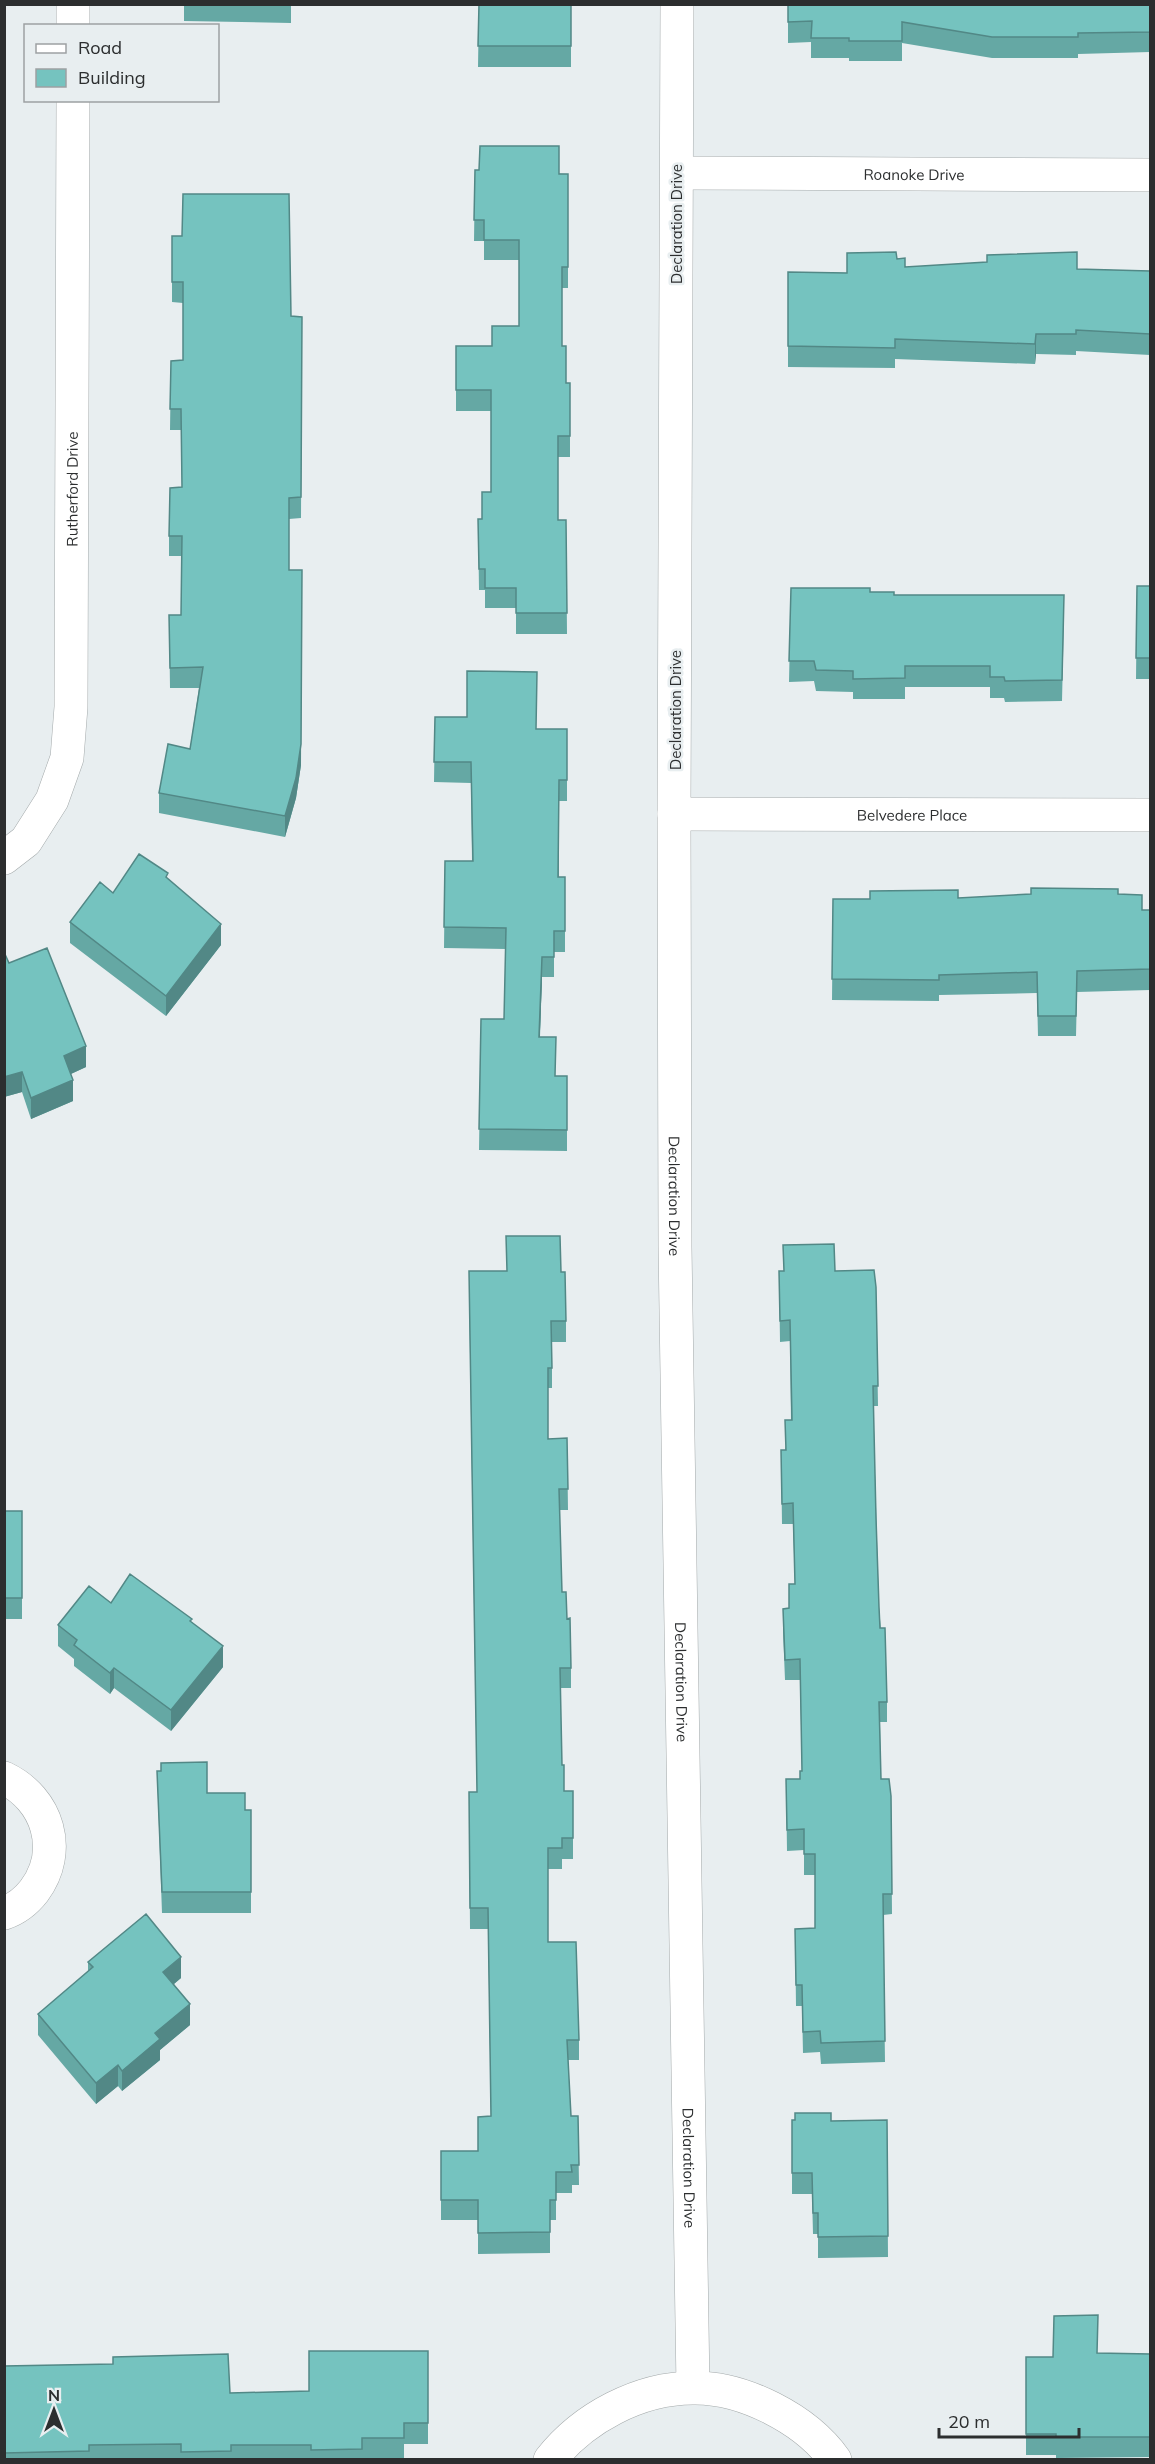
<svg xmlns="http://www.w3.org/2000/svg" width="1155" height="2464" viewBox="0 0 1155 2464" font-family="Mulish,sans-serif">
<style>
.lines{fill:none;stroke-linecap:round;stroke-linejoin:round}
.street-casing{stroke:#a3a9aa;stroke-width:34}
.street{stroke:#fff;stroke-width:33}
.wall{fill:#65a8a4}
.shaded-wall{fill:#528886}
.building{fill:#75c3bf;stroke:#528886;stroke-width:1.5}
.labels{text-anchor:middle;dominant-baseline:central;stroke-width:5;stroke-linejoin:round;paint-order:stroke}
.street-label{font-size:15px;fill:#2c2e2f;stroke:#e8eef0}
</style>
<rect width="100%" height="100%" fill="#e8eef0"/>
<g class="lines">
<g class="street-casing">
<g id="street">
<path id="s1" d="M 677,4 L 674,814 L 675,1247 L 693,2387"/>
<path d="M 73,26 L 73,4"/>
<path id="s2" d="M 677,173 L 1150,175"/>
<path id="s3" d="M 674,814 L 1150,815"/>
<path id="s4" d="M 4,858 L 26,841 L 52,800 L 67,758 L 71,707 L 73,100"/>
<path d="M 4,1778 C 48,1799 64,1851 34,1891 C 27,1900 16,1909 4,1913"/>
<path d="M 550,2460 C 583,2418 639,2388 693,2388 C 743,2387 806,2419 835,2460"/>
</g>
</g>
<use href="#street" class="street"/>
</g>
<path class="wall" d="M 184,4 L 291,4 L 291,23 L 184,21 Z
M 479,4 L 571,4 L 571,67 L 478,67 Z
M 788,4 L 1150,4 L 1150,52 L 1078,54 L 1078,58 L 992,58 L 902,43 L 902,61 L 849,61 L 849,58 L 811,58 L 811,42 L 788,43 Z
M 475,170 L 568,174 L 568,288 L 562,288 L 562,346 L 566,383 L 570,383 L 570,457 L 558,457 L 558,520 L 566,520 L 567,634 L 516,634 L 516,608 L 485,608 L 485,590 L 479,590 L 478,519 L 482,519 L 491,492 L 491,411 L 456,411 L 456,346 L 492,346 L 519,326 L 519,260 L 484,260 L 484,241 L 474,241 Z
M 172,236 L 291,316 L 302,317 L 301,518 L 289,519 L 289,570 L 301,765 L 296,798 L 285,837 L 159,813 L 159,793 L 190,749 L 199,688 L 170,688 L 169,615 L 181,615 L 181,556 L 169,556 L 169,536 L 182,487 L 181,430 L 170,430 L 171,361 L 183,360 L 183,303 L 172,302 Z
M 1150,255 L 1150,355 L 1076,351 L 1076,355 L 1036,354 L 1035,364 L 895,359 L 895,368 L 788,367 L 788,272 L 847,273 L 897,259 L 905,267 L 1077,269 L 1150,271 Z
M 1137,586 L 1150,586 L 1150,679 L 1136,679 Z
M 791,588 L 894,595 L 1064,615 L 1062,701 L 1005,702 L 1004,698 L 990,698 L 990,687 L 905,687 L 905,699 L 853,699 L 853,692 L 816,691 L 814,681 L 789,682 Z
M 435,717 L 536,729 L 567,729 L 567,801 L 559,801 L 559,877 L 565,877 L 565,952 L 554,952 L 554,977 L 542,977 L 540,1037 L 555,1076 L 567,1076 L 567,1151 L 479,1150 L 481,1019 L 504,1019 L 506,949 L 444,948 L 445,861 L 472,861 L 471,783 L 434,782 Z
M 168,879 L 221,945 L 166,1016 L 70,943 L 70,922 L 113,893 Z
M 870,891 L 958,898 L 1118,894 L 1142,910 L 1150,910 L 1150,990 L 1077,992 L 1076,1036 L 1038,1036 L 1037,993 L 939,995 L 939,1001 L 832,1000 L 833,899 L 870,899 Z
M 4,952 L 9,963 L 86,1067 L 71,1074 L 73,1101 L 31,1119 L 22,1092 L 4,1097 Z
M 783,1245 L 835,1271 L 876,1287 L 878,1406 L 873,1406 L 879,1607 L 887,1702 L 887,1722 L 880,1722 L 881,1779 L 891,1796 L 892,1914 L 883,1915 L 885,2062 L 821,2064 L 820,2052 L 803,2053 L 802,2006 L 796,2006 L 795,1929 L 815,1928 L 815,1875 L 804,1875 L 804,1850 L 787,1851 L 786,1779 L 800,1779 L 802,1771 L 800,1680 L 785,1680 L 783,1630 L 783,1609 L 789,1609 L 789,1584 L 795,1584 L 793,1524 L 782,1524 L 781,1450 L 785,1450 L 791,1420 L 790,1341 L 780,1342 L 779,1271 L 784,1271 Z
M 561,1272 L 566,1321 L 566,1342 L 552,1342 L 552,1388 L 548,1388 L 548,1439 L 567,1438 L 568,1510 L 559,1510 L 562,1592 L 567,1619 L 571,1668 L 571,1688 L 560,1688 L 562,1765 L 564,1791 L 573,1791 L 573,1859 L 562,1859 L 562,1869 L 548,1869 L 548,1942 L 579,2040 L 579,2060 L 568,2060 L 571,2116 L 578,2116 L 579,2185 L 572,2185 L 572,2193 L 556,2193 L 556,2220 L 550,2220 L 550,2253 L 478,2254 L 478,2220 L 441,2220 L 441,2151 L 478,2151 L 491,2116 L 488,1929 L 470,1929 L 469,1792 L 477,1792 L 469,1292 Z
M 4,1511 L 22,1511 L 22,1619 L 4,1619 Z
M 111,1603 L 192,1622 L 223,1667 L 171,1731 L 114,1688 L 110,1694 L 74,1666 L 74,1659 L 58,1646 L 58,1625 Z
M 157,1771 L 245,1810 L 251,1810 L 251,1913 L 162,1913 Z
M 88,1962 L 181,1978 L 174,1984 L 190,2025 L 160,2050 L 160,2060 L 122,2091 L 118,2086 L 96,2104 L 38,2035 L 38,2014 L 88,1972 Z
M 792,2120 L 831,2121 L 887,2120 L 888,2257 L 818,2258 L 818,2234 L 813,2234 L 812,2194 L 792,2194 Z
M 428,2351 L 428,2444 L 404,2444 L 404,2459 L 4,2460 L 4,2366 L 230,2393 L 309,2391 Z
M 1097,2353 L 1150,2354 L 1150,2457 L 1056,2458 L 1056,2455 L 1026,2455 L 1026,2357 L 1053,2357 Z"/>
<path class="shaded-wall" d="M 1036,334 L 1036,354 L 1035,364 L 1035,344 Z
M 302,570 L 301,765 L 296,798 L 285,837 L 285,816 Z
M 221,924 L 221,945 L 166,1016 L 166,996 Z
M 542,957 L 542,977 L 539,1058 L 539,1037 Z
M 86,1046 L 86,1067 L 64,1077 L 64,1056 Z
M 22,1072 L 22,1092 L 4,1097 L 4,1077 Z
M 73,1080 L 73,1101 L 31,1119 L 31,1098 Z
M 223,1646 L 223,1667 L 171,1731 L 171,1710 Z
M 114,1668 L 114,1688 L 110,1694 L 110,1673 Z
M 181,1957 L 181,1978 L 163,1993 L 163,1972 Z
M 190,2004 L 190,2025 L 160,2050 L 160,2060 L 122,2091 L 122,2071 L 155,2033 Z
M 118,2065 L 118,2086 L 96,2104 L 96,2083 Z"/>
<path class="building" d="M 479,4 L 571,4 L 571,46 L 478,46 Z
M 788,4 L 1150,4 L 1150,32 L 1078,33 L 1078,37 L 992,37 L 902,22 L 902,41 L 849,41 L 849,38 L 811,38 L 812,21 L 788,22 Z
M 480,146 L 559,146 L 559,174 L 568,174 L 568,267 L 562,267 L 562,346 L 566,346 L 566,383 L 570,383 L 570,436 L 558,436 L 558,520 L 566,520 L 567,613 L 516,613 L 516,588 L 485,588 L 485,569 L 479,569 L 478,519 L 482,519 L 482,492 L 491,492 L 491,390 L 456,390 L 456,346 L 492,346 L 492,326 L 519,326 L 519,240 L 484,240 L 484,220 L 474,220 L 475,170 L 479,170 Z
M 183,194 L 289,194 L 291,316 L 302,317 L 301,497 L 289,498 L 289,570 L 302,570 L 301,744 L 296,778 L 285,816 L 159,793 L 168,744 L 190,749 L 203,667 L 170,668 L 169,615 L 181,615 L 182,536 L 169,536 L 170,488 L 182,487 L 181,409 L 170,409 L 171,361 L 183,360 L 183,282 L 172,282 L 172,236 L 182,236 Z
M 896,252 L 897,259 L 905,258 L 905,267 L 987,262 L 987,255 L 1077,252 L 1077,269 L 1150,271 L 1150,255 L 1150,334 L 1076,330 L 1076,334 L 1036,334 L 1035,344 L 895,339 L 895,348 L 788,346 L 788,272 L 847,273 L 847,253 Z
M 1137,586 L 1150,586 L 1150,658 L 1136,658 Z
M 791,588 L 870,588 L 870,592 L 894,592 L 894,595 L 1064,595 L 1062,680 L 1005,681 L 1004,677 L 990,677 L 990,666 L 905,666 L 905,678 L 853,679 L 853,671 L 816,670 L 814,661 L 789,661 Z
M 467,671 L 537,672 L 536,729 L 567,729 L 567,780 L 559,780 L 558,877 L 565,877 L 565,931 L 554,931 L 554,957 L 542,957 L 539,1037 L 556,1037 L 555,1076 L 567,1076 L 567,1130 L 479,1129 L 481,1019 L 504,1019 L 506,928 L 444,927 L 445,861 L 473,861 L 471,762 L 434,762 L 435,717 L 467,717 Z
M 139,854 L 168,873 L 166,877 L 221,924 L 166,996 L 70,922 L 100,882 L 113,893 Z
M 1031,888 L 1118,889 L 1118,894 L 1142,895 L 1142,910 L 1150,910 L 1150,969 L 1077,971 L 1076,1016 L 1038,1016 L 1037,972 L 939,975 L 939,980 L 832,979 L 833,899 L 870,899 L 870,891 L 958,890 L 958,898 L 1031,894 Z
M 47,948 L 86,1046 L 64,1056 L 73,1080 L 31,1098 L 22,1072 L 4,1077 L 4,952 L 9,963 Z
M 506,1236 L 560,1236 L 561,1272 L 565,1272 L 566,1321 L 551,1321 L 552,1368 L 548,1368 L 548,1439 L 567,1438 L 568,1489 L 559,1489 L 562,1592 L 566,1592 L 567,1619 L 570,1618 L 571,1668 L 560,1668 L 562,1765 L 564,1765 L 564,1791 L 573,1791 L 573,1838 L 562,1838 L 562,1848 L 548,1848 L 548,1942 L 576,1942 L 579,2040 L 567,2040 L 571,2116 L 578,2116 L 579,2165 L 571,2165 L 572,2172 L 556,2172 L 556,2200 L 550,2200 L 550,2232 L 478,2233 L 478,2200 L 441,2200 L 441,2151 L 478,2151 L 478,2117 L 491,2116 L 488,1908 L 470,1908 L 469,1792 L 477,1792 L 469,1271 L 507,1271 Z
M 834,1244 L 835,1271 L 874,1270 L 876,1287 L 878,1386 L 873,1386 L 876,1518 L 879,1607 L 880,1628 L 885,1628 L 887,1702 L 879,1702 L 881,1779 L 889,1779 L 891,1796 L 892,1894 L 883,1894 L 885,2041 L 821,2043 L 820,2031 L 803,2032 L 802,1985 L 796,1985 L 795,1929 L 815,1928 L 815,1854 L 804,1854 L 804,1829 L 787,1830 L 786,1779 L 800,1779 L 800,1771 L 802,1771 L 800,1659 L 785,1660 L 783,1609 L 789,1608 L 789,1584 L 795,1584 L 793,1503 L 782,1504 L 781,1450 L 786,1450 L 785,1420 L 792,1420 L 790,1320 L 780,1321 L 779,1271 L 784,1271 L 783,1245 Z
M 4,1511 L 22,1511 L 22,1598 L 4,1598 Z
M 130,1574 L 192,1619 L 190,1621 L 223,1646 L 171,1710 L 114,1668 L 110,1673 L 74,1645 L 77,1640 L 58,1625 L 89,1586 L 111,1603 Z
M 207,1762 L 207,1793 L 245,1793 L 245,1810 L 251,1810 L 251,1892 L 162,1892 L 157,1771 L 161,1771 L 161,1763 Z
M 146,1914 L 181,1957 L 163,1972 L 190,2004 L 155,2033 L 160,2039 L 122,2071 L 118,2065 L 96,2083 L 38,2014 L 93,1967 L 88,1962 Z
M 795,2113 L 831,2113 L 831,2121 L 887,2120 L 888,2236 L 818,2237 L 818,2213 L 813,2213 L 812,2173 L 792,2173 L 792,2120 L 795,2120 Z
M 1098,2315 L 1097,2353 L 1150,2354 L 1150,2437 L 1056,2437 L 1056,2434 L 1026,2434 L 1026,2357 L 1053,2357 L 1054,2316 Z
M 309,2351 L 428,2351 L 428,2423 L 404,2423 L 404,2438 L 362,2438 L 362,2449 L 311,2450 L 311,2445 L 231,2445 L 231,2451 L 181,2452 L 181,2444 L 89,2445 L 89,2451 L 4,2453 L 4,2366 L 113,2364 L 113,2357 L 228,2354 L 230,2393 L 309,2391 Z"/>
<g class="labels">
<g class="street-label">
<text stroke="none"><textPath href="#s2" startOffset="237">Roanoke Drive</textPath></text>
<text transform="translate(676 224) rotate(-90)">Declaration Drive</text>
<text stroke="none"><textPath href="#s4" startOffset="390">Rutherford Drive</textPath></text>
<text transform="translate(675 710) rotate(-90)">Declaration Drive</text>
<text stroke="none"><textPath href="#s3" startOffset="238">Belvedere Place</textPath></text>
<text stroke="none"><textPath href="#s1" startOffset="1192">Declaration Drive</textPath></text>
<text stroke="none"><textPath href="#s1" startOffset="1678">Declaration Drive</textPath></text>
<text stroke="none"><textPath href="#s1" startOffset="2164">Declaration Drive</textPath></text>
</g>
</g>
<rect width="1155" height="2464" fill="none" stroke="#2c2e2f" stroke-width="12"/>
<rect x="24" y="24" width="195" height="78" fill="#e8eef0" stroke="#9da1a3" stroke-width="1.5"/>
<rect x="36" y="44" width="30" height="9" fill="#ffffff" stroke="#9da1a3" stroke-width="1.5"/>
<text x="78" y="54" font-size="18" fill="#2c2e2f">Road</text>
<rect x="36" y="69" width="30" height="18" fill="#75c3bf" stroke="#9da1a3" stroke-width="1.5"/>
<text x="78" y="84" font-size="18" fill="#2c2e2f">Building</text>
<g transform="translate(54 2410)" stroke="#e8eef0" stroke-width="4.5" paint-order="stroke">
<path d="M0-4.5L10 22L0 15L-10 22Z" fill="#2c2e2f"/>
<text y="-9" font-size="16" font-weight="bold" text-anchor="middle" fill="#2c2e2f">N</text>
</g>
<path d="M939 2428v9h140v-9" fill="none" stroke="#2c2e2f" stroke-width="3"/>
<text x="948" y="2428" font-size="18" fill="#2c2e2f" stroke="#e8eef0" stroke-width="4.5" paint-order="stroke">20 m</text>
</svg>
